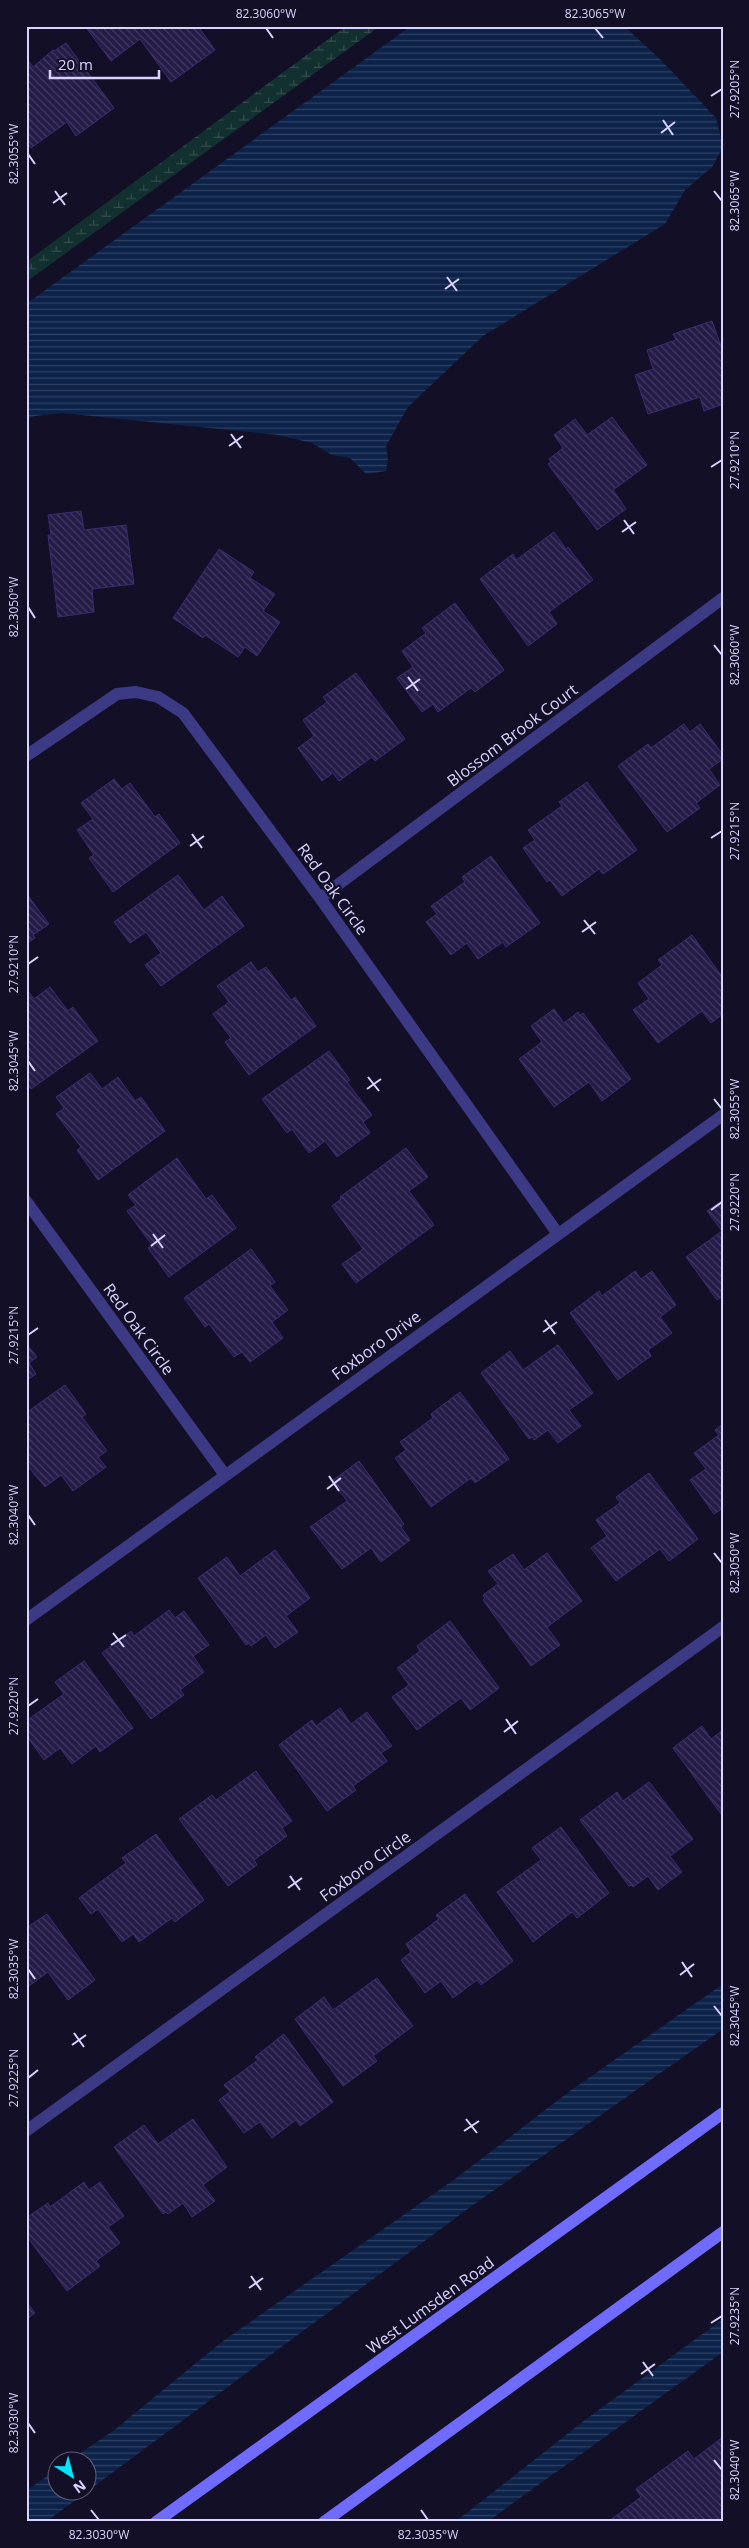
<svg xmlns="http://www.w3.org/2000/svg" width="749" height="2548" viewBox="0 0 749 2548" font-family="'Open Sans',sans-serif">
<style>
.wetland{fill:url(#wetland-marsh)}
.water{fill:url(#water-rules)}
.building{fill:url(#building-back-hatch);stroke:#3b2d73}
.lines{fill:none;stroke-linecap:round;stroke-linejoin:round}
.street{stroke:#3d3a85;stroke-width:12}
.secondary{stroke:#6f6bff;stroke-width:12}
.ticks{fill:none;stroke:#d9d4ff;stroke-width:2}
.labels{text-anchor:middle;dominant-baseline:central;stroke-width:4.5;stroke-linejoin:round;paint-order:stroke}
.street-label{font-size:16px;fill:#d9d4ff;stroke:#130f26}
.neatline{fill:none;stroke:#d9d4ff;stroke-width:2}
.ticks-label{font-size:12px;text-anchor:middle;fill:#d9d4ff}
</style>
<defs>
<pattern id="wetland-marsh" width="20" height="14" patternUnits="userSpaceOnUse" patternTransform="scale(1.25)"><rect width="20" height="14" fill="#12302f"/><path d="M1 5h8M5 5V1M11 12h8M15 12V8" fill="none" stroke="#344d4e"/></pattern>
<pattern id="water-rules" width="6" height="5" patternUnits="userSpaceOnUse" patternTransform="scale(1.25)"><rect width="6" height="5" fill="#0c2248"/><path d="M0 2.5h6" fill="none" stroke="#2f4163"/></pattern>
<pattern id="building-back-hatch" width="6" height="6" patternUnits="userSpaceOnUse" patternTransform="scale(1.25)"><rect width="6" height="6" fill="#241b47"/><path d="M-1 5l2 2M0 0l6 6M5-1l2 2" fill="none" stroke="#433b63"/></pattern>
</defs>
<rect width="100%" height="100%" fill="#130f26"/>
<path class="wetland" d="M 346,26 L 380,26 L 26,282 L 26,262 Z"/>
<path class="water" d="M 411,26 L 624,26 L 660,59 L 716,118 L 723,147 L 712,167 L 685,190 L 665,224 L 483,336 L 408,407 L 386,446 L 388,458 L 386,471 L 366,474 L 350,458 L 332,455 L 312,443 L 278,435 L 62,413 L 35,416 L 26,420 L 26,304 Z
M 723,1984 L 723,2029 L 469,2208 L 46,2522 L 26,2522 L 26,2491 L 57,2469 L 58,2490 L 88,2490 L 88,2460 L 70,2460 L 113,2431 L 223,2341 L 455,2179 L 570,2091 Z
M 723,2319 L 723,2352 L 487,2522 L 455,2522 L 585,2420 Z"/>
<path class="building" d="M 85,26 L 198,26 L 215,50 L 171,82 L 140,39 L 111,61 Z
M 66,43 L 114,108 L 76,136 L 67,122 L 31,148 L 26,142 L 26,58 L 33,67 L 53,50 L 54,51 Z
M 712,321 L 723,352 L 723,404 L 704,411 L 700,397 L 648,414 L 635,375 L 653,369 L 647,350 L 676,340 L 673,334 Z
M 612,417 L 647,465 L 613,490 L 626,509 L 597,530 L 548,464 L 551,462 L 549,459 L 563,448 L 554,435 L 575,419 L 587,435 Z
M 81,511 L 84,530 L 126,525 L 134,584 L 92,589 L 94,612 L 58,617 L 48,535 L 51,535 L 48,515 Z
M 554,532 L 566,549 L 568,547 L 593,580 L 549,612 L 557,624 L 528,646 L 480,579 L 513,554 L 516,560 Z
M 219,549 L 254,572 L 250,578 L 275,594 L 263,611 L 280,622 L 257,656 L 245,647 L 238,657 L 205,635 L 203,638 L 173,618 Z
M 455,603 L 504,670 L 475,692 L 471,688 L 438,712 L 433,704 L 422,712 L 397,678 L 413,667 L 402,651 L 426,633 L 422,628 Z
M 356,673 L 405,739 L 375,761 L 372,757 L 339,781 L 333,773 L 322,781 L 298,748 L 314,736 L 303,720 L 327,702 L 323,697 Z
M 684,724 L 690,732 L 700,724 L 723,755 L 723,759 L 709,769 L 720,785 L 696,803 L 700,808 L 667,832 L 618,766 L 648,744 L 651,748 Z
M 114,779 L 122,789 L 130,783 L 155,817 L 159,814 L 180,843 L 113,892 L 89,858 L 94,855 L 77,830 L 93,819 L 81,803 Z
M 587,782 L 637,850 L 603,874 L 599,869 L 562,896 L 550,880 L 547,882 L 523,848 L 535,840 L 528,830 L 562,806 L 559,802 Z
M 491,856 L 540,923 L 506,947 L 503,942 L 478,959 L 467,943 L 451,955 L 426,922 L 437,914 L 431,906 L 465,882 L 462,877 Z
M 178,875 L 204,910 L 222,896 L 244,926 L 161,986 L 145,965 L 161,953 L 146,932 L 130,943 L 114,922 Z
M 26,893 L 49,924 L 33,935 L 35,938 L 26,944 Z
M 692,935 L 723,978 L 723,1014 L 711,1023 L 702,1011 L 658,1043 L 633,1010 L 649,999 L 638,983 L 662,965 L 658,960 Z
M 251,962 L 258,972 L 266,967 L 291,1000 L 295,997 L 316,1026 L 249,1075 L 225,1042 L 231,1038 L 213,1014 L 229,1002 L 217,986 Z
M 50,987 L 68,1011 L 73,1007 L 98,1041 L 31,1089 L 26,1083 L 26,988 L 34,999 Z
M 554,1009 L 564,1023 L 578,1012 L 580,1015 L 583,1013 L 631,1079 L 602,1101 L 589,1082 L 554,1107 L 519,1059 L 542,1042 L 531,1026 Z
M 329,1051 L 350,1080 L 347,1082 L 372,1115 L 363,1122 L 370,1133 L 337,1157 L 325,1141 L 309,1153 L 292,1129 L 287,1133 L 262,1099 Z
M 90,1073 L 102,1089 L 118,1077 L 135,1101 L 141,1097 L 165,1131 L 98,1180 L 77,1150 L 81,1147 L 56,1114 L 64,1108 L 56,1097 Z
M 406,1148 L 428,1177 L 409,1191 L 434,1225 L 356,1283 L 342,1264 L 363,1249 L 332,1206 L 341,1199 L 340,1197 Z
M 177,1158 L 206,1199 L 212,1195 L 236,1228 L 169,1277 L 148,1248 L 152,1245 L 127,1211 L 136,1205 L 128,1195 Z
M 723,1200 L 723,1296 L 717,1300 L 686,1257 L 722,1231 L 707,1211 Z
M 251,1249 L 275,1282 L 270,1286 L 288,1310 L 272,1322 L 283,1338 L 250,1362 L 242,1352 L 234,1357 L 209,1324 L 205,1327 L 184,1298 Z
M 635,1271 L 641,1279 L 652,1271 L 676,1305 L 660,1317 L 672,1333 L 648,1350 L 651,1356 L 618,1380 L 570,1313 L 599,1291 L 602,1296 Z
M 26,1343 L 37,1357 L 29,1363 L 36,1374 L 26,1381 Z
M 558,1345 L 593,1393 L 569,1410 L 581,1426 L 558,1443 L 548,1430 L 534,1440 L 532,1437 L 529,1439 L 481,1373 L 510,1351 L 523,1370 Z
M 65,1385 L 86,1414 L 82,1417 L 107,1451 L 98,1457 L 106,1467 L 73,1491 L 61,1475 L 45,1487 L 26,1464 L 26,1413 Z
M 460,1392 L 509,1459 L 475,1483 L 471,1478 L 431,1507 L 395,1458 L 406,1450 L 400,1442 L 433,1418 L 431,1414 Z
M 723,1424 L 723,1508 L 714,1514 L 690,1480 L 706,1469 L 694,1453 L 719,1435 L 715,1430 Z
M 359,1461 L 404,1524 L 401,1527 L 410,1540 L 381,1562 L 371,1548 L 342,1569 L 310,1527 L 347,1501 L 332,1481 Z
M 649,1473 L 698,1539 L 669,1561 L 660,1549 L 616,1581 L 591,1548 L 607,1536 L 596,1520 L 620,1503 L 616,1497 Z
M 275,1550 L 310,1598 L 286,1616 L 298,1632 L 275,1648 L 266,1635 L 251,1646 L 249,1643 L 246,1645 L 198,1578 L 227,1557 L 240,1576 Z
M 547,1553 L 582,1601 L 547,1627 L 560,1645 L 531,1666 L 483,1600 L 485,1598 L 483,1595 L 498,1584 L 488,1571 L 513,1554 L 524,1570 Z
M 169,1610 L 175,1618 L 184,1611 L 209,1645 L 193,1656 L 204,1672 L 180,1690 L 184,1695 L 151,1719 L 102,1653 L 131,1631 L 134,1636 Z
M 450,1621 L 499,1688 L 470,1710 L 461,1698 L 417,1730 L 392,1697 L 409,1685 L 397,1668 L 420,1651 L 417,1646 Z
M 84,1661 L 133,1728 L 100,1752 L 96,1746 L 72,1764 L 60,1748 L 44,1760 L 26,1735 L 26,1721 L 64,1694 L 55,1682 Z
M 340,1708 L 351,1724 L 367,1712 L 392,1746 L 381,1753 L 387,1761 L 353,1786 L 356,1790 L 327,1811 L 279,1745 L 312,1720 L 316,1726 Z
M 702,1726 L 711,1739 L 723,1730 L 721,1814 L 673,1748 Z
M 256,1771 L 292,1821 L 282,1828 L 287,1836 L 254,1860 L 257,1865 L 228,1886 L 179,1819 L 212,1795 L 216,1800 Z
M 649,1782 L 693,1839 L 670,1856 L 682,1872 L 658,1890 L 648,1876 L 633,1887 L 632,1885 L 629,1886 L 580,1820 L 617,1792 L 623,1801 Z
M 561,1827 L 609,1893 L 577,1918 L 572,1912 L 533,1942 L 497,1892 L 541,1860 L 532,1848 Z
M 156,1834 L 204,1900 L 175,1922 L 172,1918 L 139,1942 L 133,1934 L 122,1942 L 98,1909 L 91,1914 L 79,1898 L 126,1863 L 122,1858 Z
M 465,1894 L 513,1961 L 481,1985 L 477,1980 L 453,1998 L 441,1981 L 425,1993 L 401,1960 L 411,1952 L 406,1944 L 439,1919 L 436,1915 Z
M 47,1914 L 95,1980 L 68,2000 L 48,1972 L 26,1988 L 26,1922 L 29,1926 Z
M 377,1978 L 413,2026 L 373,2056 L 377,2061 L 343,2086 L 295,2019 L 324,1997 L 333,2010 Z
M 284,2034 L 333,2102 L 300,2126 L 296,2120 L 272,2138 L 260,2122 L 244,2133 L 219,2100 L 230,2092 L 224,2085 L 258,2060 L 255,2057 Z
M 193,2119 L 227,2167 L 203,2185 L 215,2201 L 192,2217 L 183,2203 L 168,2214 L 166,2212 L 163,2214 L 114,2147 L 144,2125 L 158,2144 Z
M 84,2182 L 89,2190 L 100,2182 L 124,2216 L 108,2227 L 120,2243 L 96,2261 L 100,2266 L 67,2291 L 26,2235 L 26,2218 L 48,2203 L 50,2207 Z
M 26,2301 L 35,2313 L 26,2320 Z
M 723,2437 L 723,2522 L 609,2521 L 641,2497 L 636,2489 L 688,2451 L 694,2459 Z"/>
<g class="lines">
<path class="street" d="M 26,756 L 117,694 L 136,692 L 158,697 L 183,713 L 320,898 L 558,1234
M 320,898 L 723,598
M 26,1201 L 225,1475
M 26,1620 L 723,1115
M 26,2131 L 723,1627"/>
<path class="secondary" d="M 156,2522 L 723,2113
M 324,2522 L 723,2232"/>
</g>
<path class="ticks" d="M 266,28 L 273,38M 595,28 L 603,38M 711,96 L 722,89M 663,120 L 673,135M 661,133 L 675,122M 28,154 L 35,164M 55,191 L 65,205M 714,191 L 722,201M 53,203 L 67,193M 447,277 L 457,291M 445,289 L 459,279M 231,434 L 241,448M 229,446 L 243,436M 711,467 L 722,460M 624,520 L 634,534M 622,532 L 636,522M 28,607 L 35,618M 714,645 L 722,655M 408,677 L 418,691M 406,689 L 420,679M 192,834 L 202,848M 711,838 L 722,831M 190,846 L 204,836M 584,920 L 595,934M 582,932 L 596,922M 28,964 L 38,957M 28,1061 L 35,1071M 368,1077 L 379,1091M 367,1089 L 381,1079M 714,1099 L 722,1109M 711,1210 L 722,1202M 153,1234 L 163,1248M 151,1246 L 165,1235M 545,1320 L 555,1334M 543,1332 L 557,1322M 28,1335 L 38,1328M 329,1476 L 339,1491M 327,1489 L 341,1478M 28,1515 L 35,1525M 714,1553 L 722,1563M 113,1633 L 124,1647M 111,1645 L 126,1635M 28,1706 L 38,1699M 506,1719 L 516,1734M 504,1732 L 518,1721M 290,1876 L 300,1890M 288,1888 L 302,1878M 682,1962 L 692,1977M 28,1969 L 35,1979M 680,1975 L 694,1964M 714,2006 L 722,2016M 74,2033 L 84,2047M 72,2045 L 86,2035M 28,2078 L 38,2070M 466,2119 L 477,2133M 464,2131 L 479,2121M 251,2276 L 261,2290M 249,2288 L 263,2278M 711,2323 L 722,2316M 643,2362 L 653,2376M 641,2374 L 655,2364M 28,2423 L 35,2433M 714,2460 L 722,2470M 91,2510 L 99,2520M 421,2510 L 428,2520"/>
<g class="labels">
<g class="street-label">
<text transform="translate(512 735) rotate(-37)">Blossom Brook Court</text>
<text transform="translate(333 889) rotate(54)">Red Oak Circle</text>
<text transform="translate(139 1329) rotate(54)">Red Oak Circle</text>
<text transform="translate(376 1345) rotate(-36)">Foxboro Drive</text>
<text transform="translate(365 1866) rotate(-36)">Foxboro Circle</text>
<text transform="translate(430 2305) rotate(-36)">West Lumsden Road</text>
</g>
</g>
<rect width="749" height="2548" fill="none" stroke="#130f26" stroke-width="55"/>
<g transform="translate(72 2476) rotate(144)"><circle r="24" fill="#130f26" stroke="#625e7d"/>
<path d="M0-4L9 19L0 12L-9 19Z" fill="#00e5ff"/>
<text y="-8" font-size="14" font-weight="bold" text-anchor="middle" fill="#d9d4ff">N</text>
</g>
<path d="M50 70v8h109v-8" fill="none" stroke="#d9d4ff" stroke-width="2.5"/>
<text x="58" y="70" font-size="15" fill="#d9d4ff" stroke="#130f26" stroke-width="4" paint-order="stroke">20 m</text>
<rect x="28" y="28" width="694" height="2492" class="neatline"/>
<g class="ticks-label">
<text x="266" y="18">82.3060°W</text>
<text x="595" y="18">82.3065°W</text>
<text transform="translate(735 89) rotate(-90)" y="4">27.9205°N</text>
<text transform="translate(14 154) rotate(-90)" y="4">82.3055°W</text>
<text transform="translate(735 201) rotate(-90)" y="4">82.3065°W</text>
<text transform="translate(735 460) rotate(-90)" y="4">27.9210°N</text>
<text transform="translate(14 607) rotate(-90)" y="4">82.3050°W</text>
<text transform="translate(735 655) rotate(-90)" y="4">82.3060°W</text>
<text transform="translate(735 831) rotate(-90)" y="4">27.9215°N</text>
<text transform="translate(14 964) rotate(-90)" y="4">27.9210°N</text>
<text transform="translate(14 1061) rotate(-90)" y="4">82.3045°W</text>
<text transform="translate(735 1109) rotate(-90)" y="4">82.3055°W</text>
<text transform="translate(735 1202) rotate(-90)" y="4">27.9220°N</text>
<text transform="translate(14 1335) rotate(-90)" y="4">27.9215°N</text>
<text transform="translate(14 1515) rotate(-90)" y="4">82.3040°W</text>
<text transform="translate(735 1563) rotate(-90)" y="4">82.3050°W</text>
<text transform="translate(14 1706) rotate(-90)" y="4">27.9220°N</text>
<text transform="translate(14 1969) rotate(-90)" y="4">82.3035°W</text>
<text transform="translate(735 2016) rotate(-90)" y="4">82.3045°W</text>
<text transform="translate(14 2078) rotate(-90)" y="4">27.9225°N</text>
<text transform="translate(735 2316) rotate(-90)" y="4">27.9235°N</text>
<text transform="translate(14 2423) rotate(-90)" y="4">82.3030°W</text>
<text transform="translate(735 2470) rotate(-90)" y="4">82.3040°W</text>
<text x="99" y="2539">82.3030°W</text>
<text x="428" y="2539">82.3035°W</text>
</g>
</svg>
